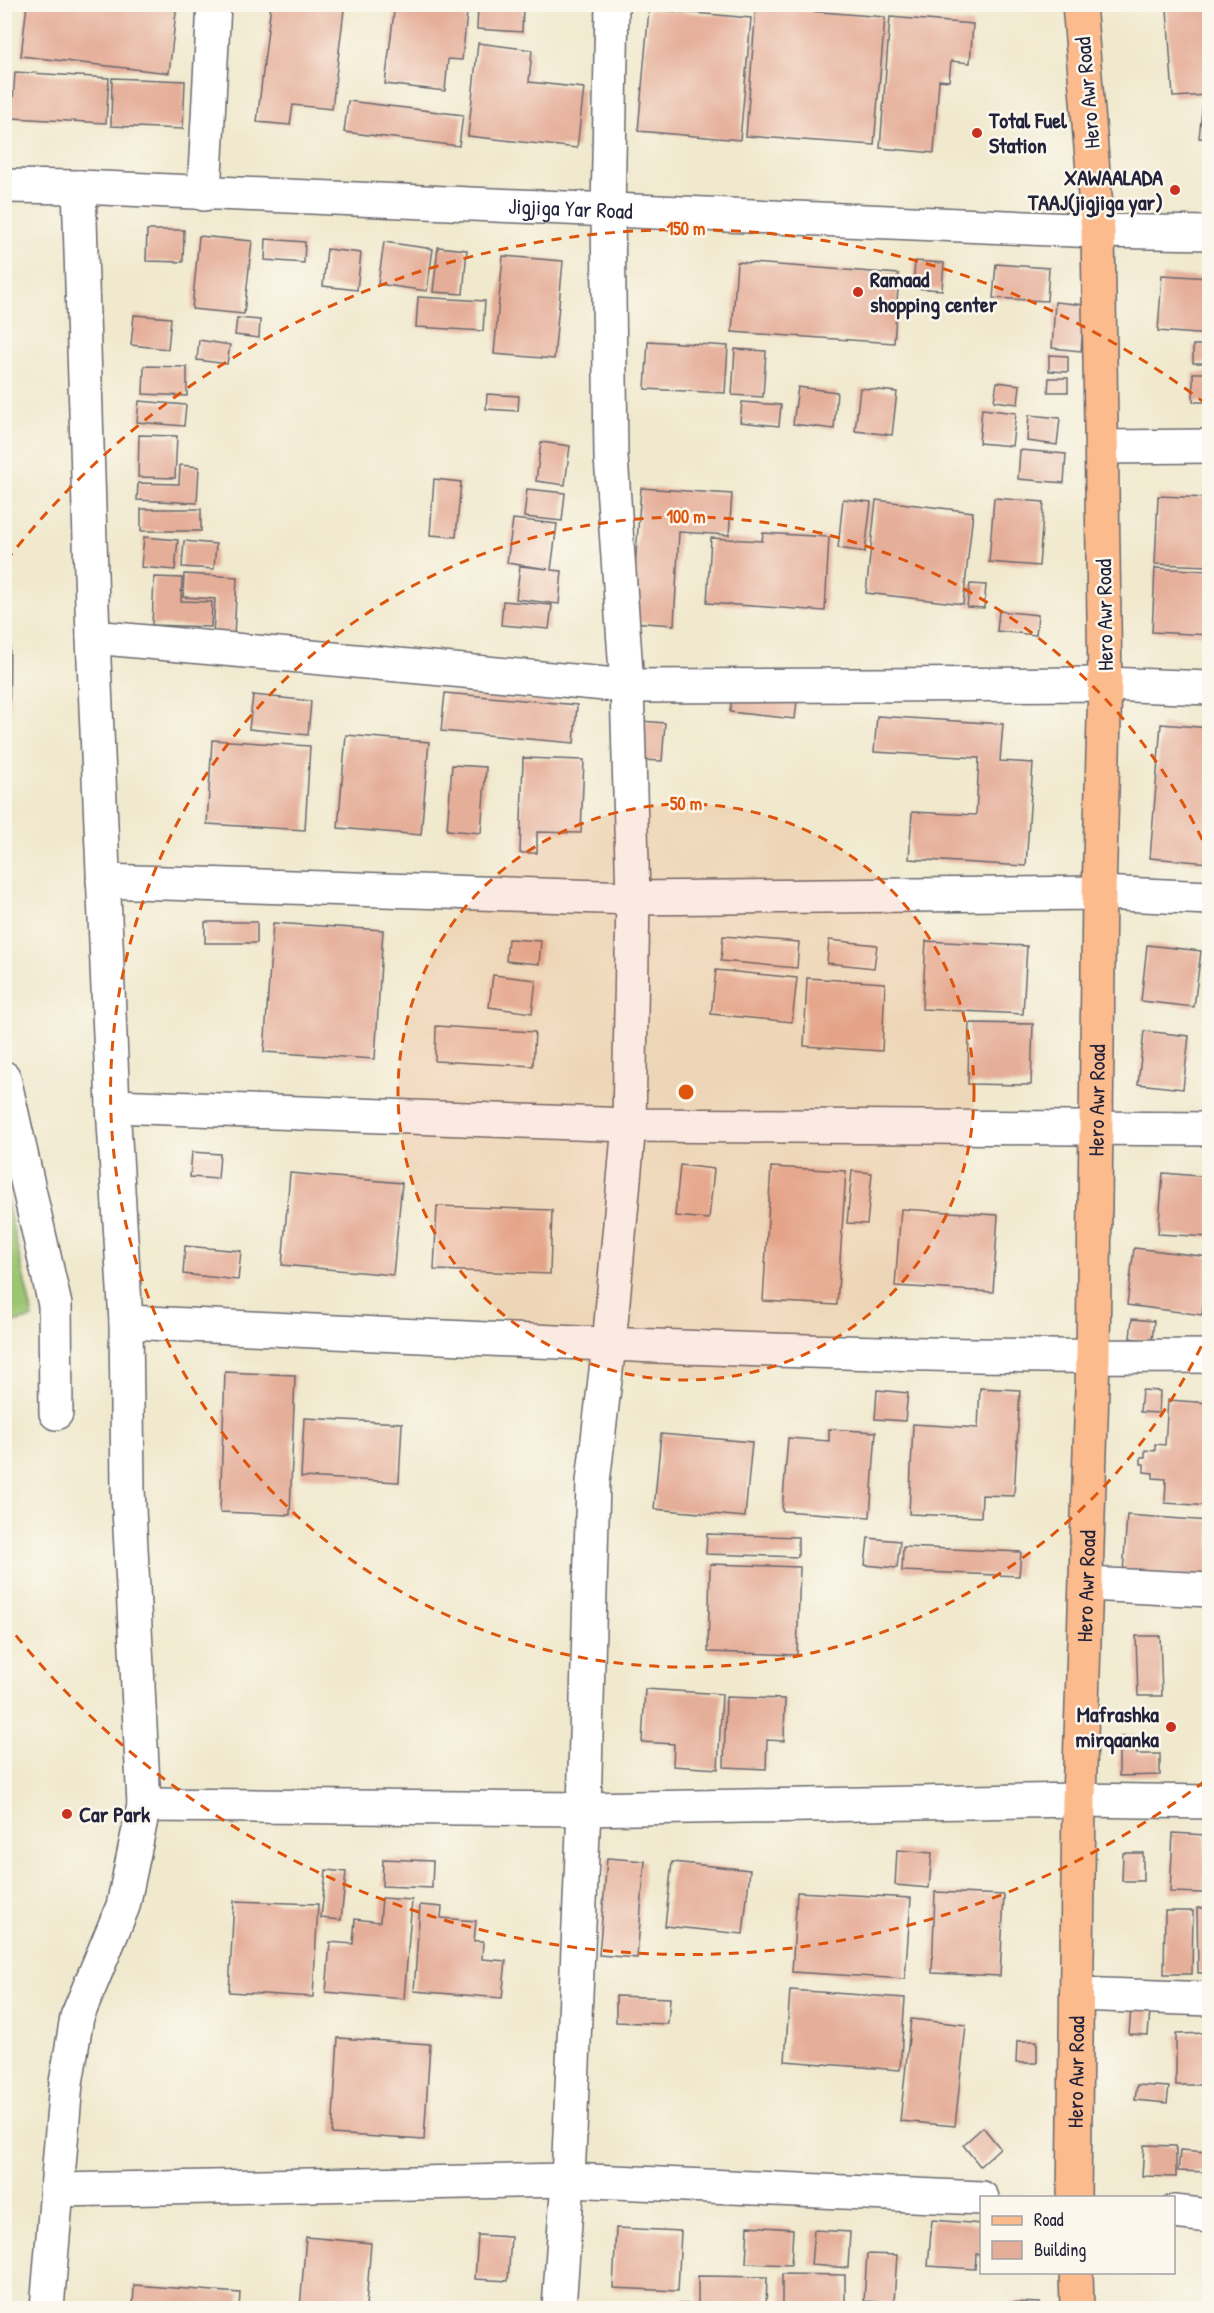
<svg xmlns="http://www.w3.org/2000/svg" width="1214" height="2313" viewBox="0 0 1214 2313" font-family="'Patrick Hand',sans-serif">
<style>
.green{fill:#9bc571;stroke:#5e7456;stroke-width:1.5}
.building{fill:#e5ae99}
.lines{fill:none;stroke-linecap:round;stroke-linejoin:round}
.minor-casing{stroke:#6a686e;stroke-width:36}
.major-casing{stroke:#6a686e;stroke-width:36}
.minor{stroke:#fff;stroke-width:33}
.major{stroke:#fbbb8c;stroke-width:33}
.ring{fill:none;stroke:#de560e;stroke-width:3;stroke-dasharray:10 8}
.poi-dot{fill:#c8321e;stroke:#fbf7ec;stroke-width:2}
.labels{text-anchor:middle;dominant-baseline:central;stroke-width:5;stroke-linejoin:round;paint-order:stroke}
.street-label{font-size:22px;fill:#22223b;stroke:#fbf7ec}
.poi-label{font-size:22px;font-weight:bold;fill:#22223b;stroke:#fbf7ec;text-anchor:start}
.centre{fill:#de560e;stroke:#fbf7ec;stroke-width:3}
.ring-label{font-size:18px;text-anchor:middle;font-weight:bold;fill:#de560e;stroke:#fbf7ec;stroke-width:5;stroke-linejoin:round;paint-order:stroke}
</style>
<rect width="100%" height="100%" fill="#fbf7ec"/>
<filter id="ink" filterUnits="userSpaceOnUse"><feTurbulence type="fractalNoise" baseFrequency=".0167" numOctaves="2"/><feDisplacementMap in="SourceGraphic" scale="12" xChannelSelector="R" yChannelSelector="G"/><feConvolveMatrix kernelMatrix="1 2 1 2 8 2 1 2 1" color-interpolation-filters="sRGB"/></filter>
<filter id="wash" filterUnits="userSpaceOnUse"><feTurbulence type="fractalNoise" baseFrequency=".008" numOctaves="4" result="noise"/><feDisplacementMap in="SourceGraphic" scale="24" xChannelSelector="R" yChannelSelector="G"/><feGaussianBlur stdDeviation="1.35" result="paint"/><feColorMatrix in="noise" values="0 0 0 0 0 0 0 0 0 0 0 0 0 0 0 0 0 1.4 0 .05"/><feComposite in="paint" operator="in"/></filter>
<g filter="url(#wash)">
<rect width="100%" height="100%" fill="#f0e9ce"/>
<path class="green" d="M 5,1192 L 33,1318 L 5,1325 L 4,1325 Z"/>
<g id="blocks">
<path class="building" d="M 27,4 L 177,4 L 169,73 L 21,56 Z
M 271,4 L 297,4 L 344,10 L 332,109 L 293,105 L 290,125 L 257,122 Z
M 395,4 L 468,4 L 462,60 L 448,59 L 445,91 L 385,84 Z
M 478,7 L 523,9 L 522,32 L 477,29 Z
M 756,7 L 885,17 L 874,145 L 746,136 Z
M 649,9 L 751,18 L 740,140 L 638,131 Z
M 1167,9 L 1210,9 L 1209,95 L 1173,97 Z
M 890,17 L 973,24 L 970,63 L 951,61 L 949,81 L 939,80 L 934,153 L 880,148 Z
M 478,43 L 532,50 L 529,82 L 584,88 L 577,148 L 468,136 Z
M 4,69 L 10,70 L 6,111 L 4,111 Z
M 15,72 L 109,78 L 106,123 L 12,118 Z
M 112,78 L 185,81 L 183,129 L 111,126 Z
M 348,101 L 463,115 L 459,146 L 344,132 Z
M 1203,101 L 1210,102 L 1210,139 L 1199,138 Z
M 147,230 L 184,230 L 183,262 L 146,261 Z
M 199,236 L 252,241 L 244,314 L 192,309 Z
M 266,239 L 305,242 L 304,263 L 265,260 Z
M 384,242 L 433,249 L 427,291 L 378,284 Z
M 438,247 L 467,250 L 463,294 L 433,292 Z
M 327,249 L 361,253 L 357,290 L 323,286 Z
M 503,256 L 563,261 L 554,359 L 494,354 Z
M 915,261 L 944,263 L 942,290 L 913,288 Z
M 737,262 L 899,274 L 894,343 L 732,332 Z
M 996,264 L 1049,268 L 1047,301 L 993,298 Z
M 1162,275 L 1210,278 L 1210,335 L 1158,331 Z
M 418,297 L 485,301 L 483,331 L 416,327 Z
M 1055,302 L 1085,305 L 1081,351 L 1052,348 Z
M 134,315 L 171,318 L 168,349 L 131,345 Z
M 237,318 L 260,320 L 259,338 L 235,335 Z
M 199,340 L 230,345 L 227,364 L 197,360 Z
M 648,341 L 728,346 L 725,393 L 645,389 Z
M 1193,345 L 1210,345 L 1210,363 L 1193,363 Z
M 735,349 L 766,351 L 763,397 L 732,395 Z
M 1049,355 L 1068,356 L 1068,372 L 1049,371 Z
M 144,366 L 187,367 L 187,396 L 143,394 Z
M 1193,373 L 1210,373 L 1210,402 L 1193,402 Z
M 1049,378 L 1068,378 L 1068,392 L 1048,392 Z
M 997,382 L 1020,385 L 1018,404 L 994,401 Z
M 798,387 L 837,392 L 834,429 L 793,424 Z
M 860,388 L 897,392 L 892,435 L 855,431 Z
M 487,394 L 519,396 L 518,411 L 486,409 Z
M 139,401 L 186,405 L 184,426 L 137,422 Z
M 742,402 L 781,405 L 779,426 L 740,422 Z
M 982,409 L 1016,413 L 1012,446 L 979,443 Z
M 1029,415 L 1060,418 L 1057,445 L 1027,441 Z
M 139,435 L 177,436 L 175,478 L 138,477 Z
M 541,442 L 570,446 L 565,485 L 536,481 Z
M 1020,450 L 1066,454 L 1064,483 L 1018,479 Z
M 180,465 L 199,467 L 197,503 L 137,500 L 138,483 L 179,484 Z
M 434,479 L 461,482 L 456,537 L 430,535 Z
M 641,488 L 732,494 L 729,535 L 679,532 L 674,625 L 631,622 Z
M 527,489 L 565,493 L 562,521 L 524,517 Z
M 1158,496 L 1210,498 L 1210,566 L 1155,564 Z
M 994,498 L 1044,502 L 1039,566 L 989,562 Z
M 843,499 L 871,502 L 865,552 L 838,548 Z
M 876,500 L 973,512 L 963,604 L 866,593 Z
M 141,509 L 201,509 L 201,531 L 141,531 Z
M 513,519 L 557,524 L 551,570 L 562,571 L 559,604 L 516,599 L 520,566 L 548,569 L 507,563 Z
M 763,533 L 829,537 L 825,611 L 707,603 L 711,538 L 762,541 Z
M 144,537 L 178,540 L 175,570 L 141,567 Z
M 184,541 L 216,544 L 214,569 L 182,567 Z
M 1155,568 L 1210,571 L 1210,635 L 1152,632 Z
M 184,574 L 237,577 L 234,637 L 213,636 L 215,599 L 183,597 Z
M 154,577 L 182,578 L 181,601 L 212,602 L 211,627 L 152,625 Z
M 970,584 L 986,585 L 984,608 L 967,607 Z
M 503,601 L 552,605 L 549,629 L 501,625 Z
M 999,611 L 1038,615 L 1036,635 L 997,631 Z
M 4,631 L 10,632 L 9,746 L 4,746 Z
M 445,693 L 577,705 L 574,743 L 441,731 Z
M 732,694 L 797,700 L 795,719 L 730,712 Z
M 253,695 L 311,701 L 308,735 L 249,729 Z
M 877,716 L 1003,724 L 1000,761 L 1033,763 L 1026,866 L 909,859 L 912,812 L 976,815 L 979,758 L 874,752 Z
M 641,721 L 665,723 L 662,761 L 639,760 Z
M 1161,724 L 1210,728 L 1210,863 L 1150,858 Z
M 346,735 L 429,742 L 421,835 L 338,828 Z
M 212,740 L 310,746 L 305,830 L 207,824 Z
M 523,758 L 584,760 L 581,833 L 537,832 L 537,853 L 520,853 Z
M 452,765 L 486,767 L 481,833 L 447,830 Z
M 205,922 L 257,922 L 257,943 L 205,943 Z
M 273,923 L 383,930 L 375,1059 L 264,1052 Z
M 723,936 L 799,942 L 797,968 L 721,961 Z
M 508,939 L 541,941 L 539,964 L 506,961 Z
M 829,940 L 877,945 L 874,968 L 827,963 Z
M 926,941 L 1027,946 L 1023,1014 L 922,1009 Z
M 1147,945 L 1201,951 L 1194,1007 L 1141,1001 Z
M 716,970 L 797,978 L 792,1022 L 711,1014 Z
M 493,975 L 536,980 L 532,1013 L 489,1007 Z
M 807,978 L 885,983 L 882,1051 L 804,1046 Z
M 969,1023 L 1033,1024 L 1031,1085 L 968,1084 Z
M 436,1026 L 535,1032 L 533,1066 L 435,1061 Z
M 1144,1031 L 1189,1036 L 1183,1089 L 1138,1084 Z
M 192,1152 L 220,1154 L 218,1179 L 190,1177 Z
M 680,1165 L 714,1169 L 709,1219 L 675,1216 Z
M 771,1167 L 846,1171 L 837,1305 L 763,1301 Z
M 852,1171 L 872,1173 L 867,1224 L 847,1223 Z
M 290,1173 L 402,1183 L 393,1275 L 282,1265 Z
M 1163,1173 L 1210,1177 L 1210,1237 L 1158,1234 Z
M 437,1206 L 552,1210 L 550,1274 L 434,1270 Z
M 901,1209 L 998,1215 L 993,1292 L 895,1286 Z
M 185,1246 L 241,1251 L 238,1280 L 183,1274 Z
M 1134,1248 L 1209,1257 L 1202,1315 L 1127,1305 Z
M 1132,1319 L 1154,1321 L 1152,1341 L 1130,1338 Z
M 225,1372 L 295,1375 L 290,1515 L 220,1512 Z
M 980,1388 L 1020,1390 L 1014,1496 L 982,1495 L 981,1517 L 909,1514 L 913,1424 L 978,1428 Z
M 877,1390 L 908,1393 L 905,1421 L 875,1419 Z
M 1142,1390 L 1160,1391 L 1159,1413 L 1140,1412 Z
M 1168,1400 L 1210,1403 L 1210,1506 L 1165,1503 L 1166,1479 L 1153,1478 L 1153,1473 L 1144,1472 L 1144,1464 L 1141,1464 L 1141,1457 L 1145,1457 L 1145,1450 L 1155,1451 L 1155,1444 L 1165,1445 Z
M 304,1418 L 402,1423 L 399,1482 L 301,1477 Z
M 829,1429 L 876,1432 L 870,1517 L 782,1511 L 788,1438 L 829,1441 Z
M 661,1434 L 752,1442 L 745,1517 L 654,1509 Z
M 1127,1515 L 1210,1521 L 1210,1578 L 1123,1573 Z
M 707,1534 L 798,1537 L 798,1557 L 706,1554 Z
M 868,1538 L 900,1541 L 897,1568 L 865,1565 Z
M 903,1547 L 1021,1552 L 1019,1576 L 902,1571 Z
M 710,1564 L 800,1567 L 797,1655 L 708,1652 Z
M 1136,1636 L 1160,1636 L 1162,1696 L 1138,1696 Z
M 645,1689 L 722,1694 L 718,1769 L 673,1766 L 674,1744 L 642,1742 Z
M 726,1697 L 785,1699 L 784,1741 L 767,1740 L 766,1769 L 724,1767 Z
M 1136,1736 L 1137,1754 L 1160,1754 L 1160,1775 L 1119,1776 L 1119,1737 Z
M 1173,1833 L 1206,1835 L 1203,1893 L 1170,1892 Z
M 897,1850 L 932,1853 L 929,1888 L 895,1885 Z
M 1123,1853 L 1143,1853 L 1143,1881 L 1122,1881 Z
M 607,1858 L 645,1861 L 637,1958 L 599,1955 Z
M 383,1859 L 433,1861 L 432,1888 L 382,1886 Z
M 672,1862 L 750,1870 L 743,1934 L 665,1926 Z
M 326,1870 L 346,1872 L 341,1920 L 321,1918 Z
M 797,1892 L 911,1898 L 905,1979 L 792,1972 Z
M 935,1892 L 1004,1895 L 1000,1976 L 932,1973 Z
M 382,1898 L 412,1900 L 404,1999 L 326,1992 L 330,1942 L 353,1944 L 355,1919 L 380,1922 Z
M 234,1901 L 318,1904 L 313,1997 L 229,1992 Z
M 420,1905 L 442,1907 L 441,1918 L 476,1921 L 474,1941 L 483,1941 L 482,1959 L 506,1961 L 502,1998 L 414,1991 Z
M 1197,1908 L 1210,1908 L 1210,1973 L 1198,1973 Z
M 1165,1911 L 1193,1911 L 1192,1974 L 1164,1974 Z
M 790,1990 L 905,1998 L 900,2070 L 785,2061 Z
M 616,1996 L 670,1998 L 668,2024 L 616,2022 Z
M 1131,2008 L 1150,2010 L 1148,2035 L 1129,2034 Z
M 911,2019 L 966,2025 L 955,2126 L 900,2121 Z
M 1210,2033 L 1210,2085 L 1176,2085 L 1176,2034 Z
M 338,2038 L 430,2044 L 424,2140 L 332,2134 Z
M 1017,2041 L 1037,2041 L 1037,2063 L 1016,2063 Z
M 1137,2085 L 1169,2087 L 1167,2103 L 1135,2100 Z
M 983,2127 L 1000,2148 L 980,2166 L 963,2145 Z
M 1144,2145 L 1176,2146 L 1176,2177 L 1142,2176 Z
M 1180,2150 L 1208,2152 L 1207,2172 L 1178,2171 Z
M 932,2220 L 982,2224 L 982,2255 L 976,2254 L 975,2269 L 928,2266 Z
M 748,2226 L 793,2229 L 791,2265 L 746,2263 Z
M 616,2228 L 681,2231 L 678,2291 L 613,2288 Z
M 814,2230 L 850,2232 L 848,2268 L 811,2265 Z
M 478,2235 L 511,2237 L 508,2281 L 475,2279 Z
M 306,2237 L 371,2243 L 366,2306 L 380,2308 L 300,2308 Z
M 867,2254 L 897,2255 L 894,2303 L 864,2301 Z
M 782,2274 L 845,2275 L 845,2308 L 782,2308 Z
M 698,2276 L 767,2277 L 766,2308 L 698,2308 Z
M 134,2285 L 240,2293 L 239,2308 L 133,2308 Z
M 1012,2302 L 1040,2303 L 1039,2308 L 1011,2308 Z
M 630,2303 L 688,2304 L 688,2308 L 630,2308 Z"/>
</g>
</g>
<g filter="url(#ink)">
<use href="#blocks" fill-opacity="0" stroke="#6a686e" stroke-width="1.5"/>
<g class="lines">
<g class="minor-casing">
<g id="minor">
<path id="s1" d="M 4,186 L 79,187 L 1098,231 L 1210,233"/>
<path d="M 204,194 L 214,4"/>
<path d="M 1102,447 L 1210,446"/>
<path d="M 93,637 L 627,686 L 1105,684 L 1210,688"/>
<path d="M 103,881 L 633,898 L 1099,893 L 1210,898"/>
<path d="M 4,1078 L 55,1305 L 56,1413"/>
<path d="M 113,1106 L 629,1125 L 1210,1129"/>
<path d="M 126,1322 C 487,1339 848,1359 1210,1356"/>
<path d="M 1087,1584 L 1210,1590"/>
<path d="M 144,1805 L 584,1809 L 1079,1800 L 1210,1802"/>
<path d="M 1077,1994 L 1210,1999"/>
<path d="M 56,2190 L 568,2180 L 982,2198"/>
<path d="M 1174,2212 L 1210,2216"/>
<path d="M 47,2308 L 66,2083 L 77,2017 L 123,1906 L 144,1805 L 128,1489 L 126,1322 L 113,1106 L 93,637 L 79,187"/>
<path d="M 559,2308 L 568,2180 L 584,1809 L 593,1482 L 609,1345 L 629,1125 L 633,898 L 627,686 L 611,457 L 608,211 L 612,4"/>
</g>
</g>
<g class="major-casing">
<g id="major">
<path id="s2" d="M 1074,2198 L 1079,1800 L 1093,1357 L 1099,893 L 1105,684 L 1098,231 L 1079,4"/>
<path d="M 1076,2272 L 1077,2308"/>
</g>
</g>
<use href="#minor" class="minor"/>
<use href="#major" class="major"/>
</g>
</g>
<circle cx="686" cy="1092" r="288" fill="#de560e" fill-opacity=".12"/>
<g class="ring">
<circle cx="686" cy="1092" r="288"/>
<path d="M1209 1330A575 575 0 1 1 1209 854"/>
<path d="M1205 1781A863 863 0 0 1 6 1623M6 561A863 863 0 0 1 1205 403"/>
</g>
<g class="poi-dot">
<circle cx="977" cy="133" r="6"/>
<circle cx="1175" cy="190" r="6"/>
<circle cx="858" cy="292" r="6"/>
<circle cx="1171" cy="1727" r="6"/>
<circle cx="67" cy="1814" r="6"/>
</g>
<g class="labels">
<g class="street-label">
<text transform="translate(1087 93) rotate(-95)">Hero Awr Road</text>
<text stroke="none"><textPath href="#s1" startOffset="567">Jigjiga Yar Road</textPath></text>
<text transform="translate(1104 615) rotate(-91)">Hero Awr Road</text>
<text stroke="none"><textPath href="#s2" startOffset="1098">Hero Awr Road</textPath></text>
<text stroke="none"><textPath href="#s2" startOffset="612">Hero Awr Road</textPath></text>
<text stroke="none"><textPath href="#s2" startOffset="126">Hero Awr Road</textPath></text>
</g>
<g class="poi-label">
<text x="989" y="120">Total Fuel<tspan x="989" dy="25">Station</tspan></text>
<text x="1163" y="177" text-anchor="end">XAWAALADA<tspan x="1163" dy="25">TAAJ(jigjiga yar)</tspan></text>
<text x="870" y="279">Ramaad<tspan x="870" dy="25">shopping center</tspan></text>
<text x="1159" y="1714" text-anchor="end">Mafrashka<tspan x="1159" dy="25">mirqaanka</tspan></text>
<text x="79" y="1814">Car Park</text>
</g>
</g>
<circle cx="686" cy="1092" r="9" class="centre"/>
<g class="ring-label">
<text x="686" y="235">150 m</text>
<text x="686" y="523">100 m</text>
<text x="686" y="810">50 m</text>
</g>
<rect width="1214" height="2313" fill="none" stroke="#fbf7ec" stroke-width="24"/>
<rect x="980" y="2196" width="195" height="78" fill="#fbf7ec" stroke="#a4a2a5" stroke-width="1.5"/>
<rect x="992" y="2216" width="30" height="9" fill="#fbbb8c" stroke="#a4a2a5" stroke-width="1.5"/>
<text x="1034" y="2226" font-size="18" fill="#22223b">Road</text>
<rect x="992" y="2241" width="30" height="18" fill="#e5ae99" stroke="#a4a2a5" stroke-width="1.5"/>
<text x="1034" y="2256" font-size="18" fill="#22223b">Building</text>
</svg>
